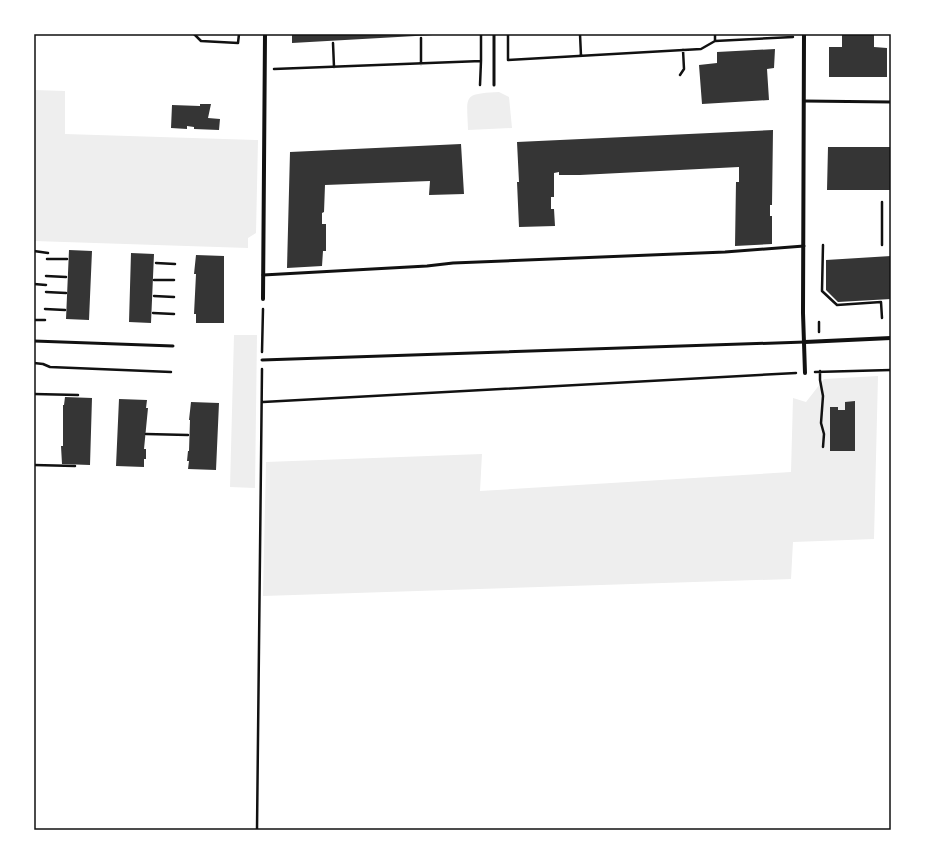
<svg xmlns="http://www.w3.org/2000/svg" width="925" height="864" viewBox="0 0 925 864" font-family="'Noto Sans',sans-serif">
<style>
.green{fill:#eee}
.building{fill:#353535}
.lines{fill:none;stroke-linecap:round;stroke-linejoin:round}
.path{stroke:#111;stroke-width:2.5}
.service{stroke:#111;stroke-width:3}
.minor{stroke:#111;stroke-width:4}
.neatline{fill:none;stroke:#111;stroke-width:1.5}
</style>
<rect width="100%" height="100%" fill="#fff"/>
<path class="green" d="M 34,90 L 65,91 L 65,134 L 258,140 L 256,233 L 248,238 L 248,248 L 34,241 Z
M 499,92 L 509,97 L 512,128 L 468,130 C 467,95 462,94 499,92 Z
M 234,335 L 257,335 L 255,488 L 230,487 Z
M 878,376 L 874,539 L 793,542 L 791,579 L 263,596 L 266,462 L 482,454 L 480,491 L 791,472 L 793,398 L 806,402 L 824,379 Z"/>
<path class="building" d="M 292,34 L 433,34 L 433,35 L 292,43 Z
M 842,34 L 874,34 L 874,47 L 887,48 L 887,77 L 829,77 L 829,47 L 842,47 Z
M 775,49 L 774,68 L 767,69 L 769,100 L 702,104 L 699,65 L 717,63 L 717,52 Z
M 200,104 L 211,104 L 208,118 L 220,119 L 219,130 L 194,129 L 194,127 L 187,126 L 187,129 L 171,128 L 172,105 L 200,106 Z
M 773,130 L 772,205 L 770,205 L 770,216 L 772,216 L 772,244 L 735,246 L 736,182 L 739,182 L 739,167 L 580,175 L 559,175 L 559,172 L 554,173 L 554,197 L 551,197 L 551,209 L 554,209 L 555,226 L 519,227 L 517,182 L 519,182 L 517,142 Z
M 461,144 L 464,194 L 429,195 L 430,181 L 325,185 L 324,212 L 322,213 L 322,224 L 326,224 L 326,251 L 323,251 L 322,266 L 287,268 L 290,152 Z
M 828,147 L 891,147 L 891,190 L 827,190 Z
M 69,250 L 92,251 L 89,320 L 66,319 Z
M 131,253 L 154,254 L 151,323 L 129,322 Z
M 196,255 L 224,256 L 224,323 L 196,323 L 196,314 L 194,314 L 196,274 L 194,274 Z
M 891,256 L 891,299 L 838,302 L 826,290 L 826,260 Z
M 65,397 L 92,398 L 90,465 L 62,464 L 61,446 L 63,446 L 63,405 L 64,405 Z
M 119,399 L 147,400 L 146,408 L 148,408 L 144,449 L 146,449 L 146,459 L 144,459 L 144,467 L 116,466 Z
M 855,401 L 855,451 L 830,451 L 830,407 L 838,407 L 838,410 L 845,410 L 845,402 Z
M 191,402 L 219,403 L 216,470 L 188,469 L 189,461 L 187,461 L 188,451 L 189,451 L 190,420 L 189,420 Z"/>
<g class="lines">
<path class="path" d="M 194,34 L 201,41 L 238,43 L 239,34
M 508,34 L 508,60 L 701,49 L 715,41 L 793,37
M 580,34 L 581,56
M 715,34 L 715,41
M 421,38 L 421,64
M 333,43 L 334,67
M 274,69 L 481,61 L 481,34
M 680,75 L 684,69 L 683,50
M 480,85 L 481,61
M 882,202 L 882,245
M 823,245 L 822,291 L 837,305 L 881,302 L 882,318
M 34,251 L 48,253
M 47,259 L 67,259
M 156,263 L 175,264
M 46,276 L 66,277
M 154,280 L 174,280
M 34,284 L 46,285
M 46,292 L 66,293
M 154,296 L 174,297
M 45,309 L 65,310
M 153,313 L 174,314
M 34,320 L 45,320
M 819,322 L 819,332
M 262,352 L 263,309
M 34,363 L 43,364 L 50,367 L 171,372
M 820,371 L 820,380 L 823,396 L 821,423 L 824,434 L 823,447
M 815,372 L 891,370
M 34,394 L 78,395
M 263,402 L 796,373
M 146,434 L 188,435
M 34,465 L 75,466
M 257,830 L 262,369"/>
<path class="service" d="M 494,85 L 494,34
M 804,101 L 891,102
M 263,275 L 427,266 L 453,263 L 725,252 L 804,246
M 34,341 L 173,346
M 262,360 L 805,342"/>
<path class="minor" d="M 804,34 L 803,313 L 805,373
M 263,299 L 265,34
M 805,342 L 891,338"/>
</g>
<rect width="925" height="864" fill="none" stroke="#ffffff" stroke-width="70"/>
<rect x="35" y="35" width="855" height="794" class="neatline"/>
</svg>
